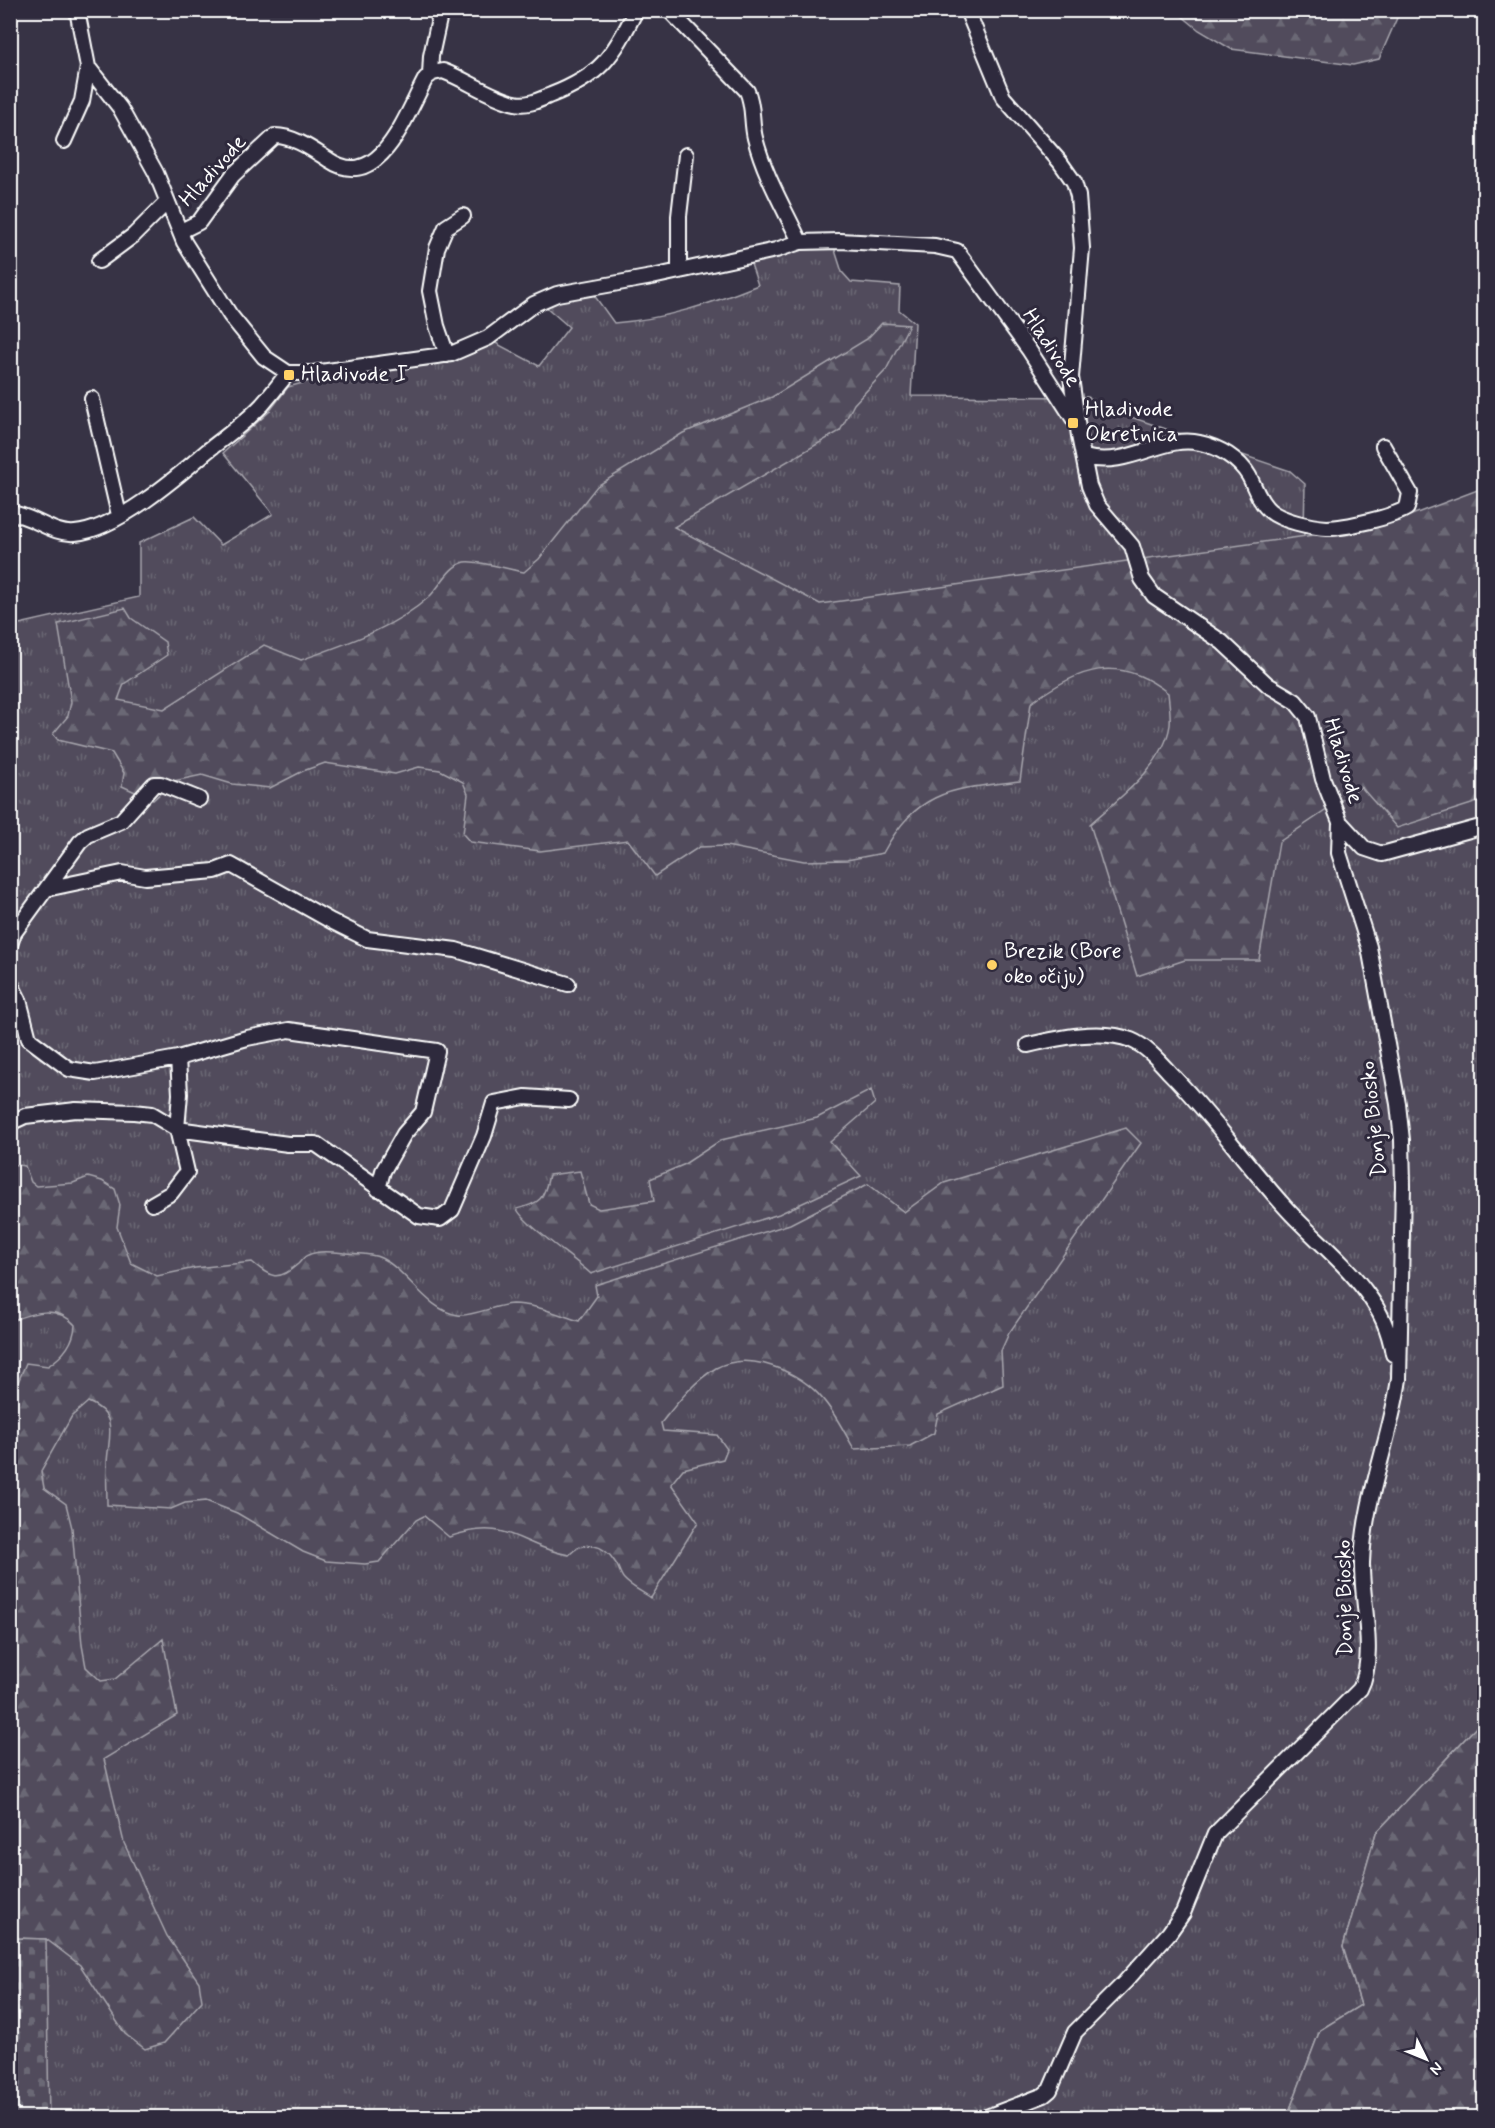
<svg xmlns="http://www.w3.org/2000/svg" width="1495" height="2128" viewBox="0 0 1495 2128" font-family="Mynerve,sans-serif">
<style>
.grass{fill:url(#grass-tufts);stroke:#a8a6ae;stroke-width:1.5}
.forest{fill:url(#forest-firs);stroke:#a8a6ae;stroke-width:1.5}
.cemetery{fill:url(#cemetery-stones);stroke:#a8a6ae;stroke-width:1.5}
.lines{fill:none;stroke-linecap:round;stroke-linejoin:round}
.minor-casing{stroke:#fff;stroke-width:18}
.minor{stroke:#2f2a3d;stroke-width:14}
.poi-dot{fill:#ffd166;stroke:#2f2a3d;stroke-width:2}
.labels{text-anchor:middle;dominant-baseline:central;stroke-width:6;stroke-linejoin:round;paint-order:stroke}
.street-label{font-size:22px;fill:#fff;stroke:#2f2a3d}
.poi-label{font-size:22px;fill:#fff;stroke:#2f2a3d;text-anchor:start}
</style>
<defs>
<pattern id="grass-tufts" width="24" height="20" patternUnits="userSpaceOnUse" patternTransform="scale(1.5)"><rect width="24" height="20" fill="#514c5c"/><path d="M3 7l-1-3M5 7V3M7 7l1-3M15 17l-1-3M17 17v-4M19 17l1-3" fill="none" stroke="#6b6774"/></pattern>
<pattern id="forest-firs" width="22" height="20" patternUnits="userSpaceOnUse" patternTransform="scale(1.5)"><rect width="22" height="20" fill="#514c5c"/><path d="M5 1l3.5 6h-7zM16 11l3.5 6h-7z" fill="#6b6774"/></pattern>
<pattern id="cemetery-stones" width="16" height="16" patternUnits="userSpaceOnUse" patternTransform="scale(1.5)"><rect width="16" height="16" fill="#514c5c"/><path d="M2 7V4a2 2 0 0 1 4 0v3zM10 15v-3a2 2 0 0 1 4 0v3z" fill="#6b6774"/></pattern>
</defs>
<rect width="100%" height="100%" fill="#373345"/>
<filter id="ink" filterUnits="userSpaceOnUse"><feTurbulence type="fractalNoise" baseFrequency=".0167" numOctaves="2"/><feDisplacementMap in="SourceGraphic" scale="12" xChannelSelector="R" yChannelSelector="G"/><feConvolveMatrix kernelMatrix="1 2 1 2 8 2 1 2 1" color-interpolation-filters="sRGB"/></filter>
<g filter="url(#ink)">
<path class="grass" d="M 803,247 L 834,247 L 842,272 L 851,282 L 900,286 L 899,310 L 915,323 L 911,396 L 1088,397 L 1116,412 L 1290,471 L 1305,484 L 1303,578 L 1484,758 L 1484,1719 L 1376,1833 L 1343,1947 L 1361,2005 L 1320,2030 L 1287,2117 L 11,2117 L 10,626 L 139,597 L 139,543 L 194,517 L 221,545 L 273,514 L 223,453 L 269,412 L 288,387 L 317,379 L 453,362 L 492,341 L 539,366 L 569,327 L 545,306 L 561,299 L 594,295 L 614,323 C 665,319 711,304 758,285 L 750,261 Z"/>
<path class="forest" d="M 1176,11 L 1400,11 L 1379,59 L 1353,65 L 1231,49 L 1199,30 Z
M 882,323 L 909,325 L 886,370 L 854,404 L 840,431 L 674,527 L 820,604 L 1328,533 L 1409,516 L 1483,488 L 1484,480 L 1484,800 L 1397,828 L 1361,787 L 1279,842 L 1259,960 L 1185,960 L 1137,976 L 1090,824 C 1119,798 1164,766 1170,725 C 1171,715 1169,703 1168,693 C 1118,653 1078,668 1031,703 L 1020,781 C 952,789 918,789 883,853 L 847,860 L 804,861 L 726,846 L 699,847 L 655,876 L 628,840 L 540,851 L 470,842 L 463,834 L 468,794 L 463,782 L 440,770 L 419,767 L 395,774 L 325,763 L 303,771 L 270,788 L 232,784 L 202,775 L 174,781 L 153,800 L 122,786 L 124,773 L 112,753 L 58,740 L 53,734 L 68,716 L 71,702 L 58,624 L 125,608 L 131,618 L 165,642 L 167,655 L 124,684 L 118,700 L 164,709 L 264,645 L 301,660 C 345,644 393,629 429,597 C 441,586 448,566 465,562 C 478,560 510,570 524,572 L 539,559 L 597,486 L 683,433 L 772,397 L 867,339 Z
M 1484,345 L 1484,388 L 1480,387 L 1478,365 Z
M 871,1090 L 875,1103 L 830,1142 L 861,1176 L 779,1214 L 591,1274 C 575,1259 524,1224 517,1209 C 541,1203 544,1199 549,1175 L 580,1171 L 589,1204 L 599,1209 L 654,1201 L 650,1179 L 683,1165 L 721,1140 L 817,1118 Z
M 1126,1128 L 1141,1143 L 1009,1333 L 1001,1351 L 1003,1385 L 938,1414 L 934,1433 L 910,1446 L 854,1449 C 830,1406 816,1378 765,1364 C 749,1360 731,1360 716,1368 C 693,1382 678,1402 661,1423 L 663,1431 L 717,1435 L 727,1449 L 723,1459 L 683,1469 L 671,1484 L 698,1522 L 651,1598 C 643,1592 631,1587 624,1579 C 620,1575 619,1567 615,1562 C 604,1544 584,1539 569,1555 C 517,1546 509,1516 449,1537 L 424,1516 L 416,1520 L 379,1562 L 365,1564 L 326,1561 L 303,1552 L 237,1513 L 206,1501 L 185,1503 L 171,1509 L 107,1505 C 107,1491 106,1477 107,1463 C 108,1437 120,1415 88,1402 L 72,1416 L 41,1471 L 44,1488 L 66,1504 L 72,1528 L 82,1645 L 86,1667 L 101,1681 L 115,1679 L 163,1639 L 177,1715 L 104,1759 L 124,1843 L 167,1936 L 199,1982 L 202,2001 L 164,2043 L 145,2049 L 125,2034 L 80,1965 L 46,1939 L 11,1938 L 11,1399 L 26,1363 L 48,1366 C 63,1356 74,1343 75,1325 C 57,1305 33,1312 11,1321 L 11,1164 L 25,1166 L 31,1182 L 36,1186 L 73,1183 L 88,1177 L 102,1181 L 115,1189 L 120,1205 L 117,1227 L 131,1263 L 157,1276 L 195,1268 L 252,1262 C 271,1278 278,1282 298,1264 C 301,1261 304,1256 308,1255 C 319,1250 334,1252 345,1253 C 356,1254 371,1253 381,1258 C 408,1271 426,1310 458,1315 C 471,1317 496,1305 512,1304 C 535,1304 557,1314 579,1321 L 597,1296 L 595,1285 L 790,1224 L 868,1184 L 904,1212 L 944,1183 Z
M 1484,1719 L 1484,2117 L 1287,2117 L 1320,2030 L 1361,2005 L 1343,1947 L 1376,1833 Z"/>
<path class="cemetery" d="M 11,1938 L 46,1939 L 49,2117 L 11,2117 Z"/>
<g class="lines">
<g class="minor-casing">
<path id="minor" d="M 77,10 L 88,67 L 120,108 L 156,173 L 184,242 L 230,315 L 264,357 L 288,373 L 313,373 L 451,354 L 488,338 L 534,304 L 557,294 L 652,277 L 776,250 L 800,242 C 784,208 764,174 755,138 C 751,122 754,106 747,91 L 669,10
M 967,10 L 1003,97 L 1060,162 L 1074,182 L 1078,196 L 1082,248 L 1071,377 L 1079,436 L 1089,486 L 1097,505 L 1132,546 L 1142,579 L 1154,596 L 1222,642 L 1268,685 L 1295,701 L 1308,717 L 1323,779 L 1340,822 L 1339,853 L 1369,947 L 1398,1104 L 1402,1140 L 1403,1186 L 1399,1379 C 1390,1441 1364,1499 1362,1563 C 1361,1600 1377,1656 1360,1689 L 1215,1834 L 1183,1913 L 1169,1933 L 1125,1982 L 1075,2032 L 1050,2090 L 1044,2095 L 984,2118
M 430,75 L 431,56 L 441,10
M 64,141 L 82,101 L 88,67
M 181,231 L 199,222 L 233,175 L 275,136 C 294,136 313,150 329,160 C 380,194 407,112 426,78 L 433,73 L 443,71 C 467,80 490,97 515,103 C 528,106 539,100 551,95 C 600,76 613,57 636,10
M 800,242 L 840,241 L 935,246 L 957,251 L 1029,350 L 1076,423
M 99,261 L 134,235 L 167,202
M 679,271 L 679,216 L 686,155
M 447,355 L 437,326 L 430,291 L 437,248 L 446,227 L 463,216
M 92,399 L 119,515
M 1084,457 C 1129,469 1163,434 1200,443 C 1219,447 1239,459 1249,476 C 1255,487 1259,502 1270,511 C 1282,521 1311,527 1327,528 C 1344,528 1393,517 1407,508 L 1410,493 L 1383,446
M 10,513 C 33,515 52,535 75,533 C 115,530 176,478 206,452 C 225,437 245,423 262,405 C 271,395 279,384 288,373
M 1340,822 L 1364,848 L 1382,854 L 1484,826
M 46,889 L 80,842 L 88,835 L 121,821 L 154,784 L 161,784 L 199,799
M 10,945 L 14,933 L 46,889 L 122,873 L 145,877 L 215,871 L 231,865 L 331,921 L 367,939 L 456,950 L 568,984
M 10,982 L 19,1000 L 29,1039 L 69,1069 L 95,1073 L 178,1058 L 247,1038 L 289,1030 L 437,1051 L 423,1112 L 404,1134 L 383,1171 L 378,1189
M 1028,1045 C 1058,1038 1101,1028 1131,1040 C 1146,1046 1159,1061 1169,1072 C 1211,1114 1245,1163 1285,1207 C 1311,1236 1343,1260 1366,1292 C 1381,1312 1389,1330 1393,1354
M 10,1123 L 25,1116 L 76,1110 L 134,1112 L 152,1114 L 177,1129 L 288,1144 L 316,1144 L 419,1216 L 440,1219 L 452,1210 L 484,1136 L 494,1103 L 525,1097 L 569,1100
M 152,1204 L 171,1193 L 187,1172 L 177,1129 L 180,1094 L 178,1058"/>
</g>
<use href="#minor" class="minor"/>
</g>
</g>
<g class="poi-dot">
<rect x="283" y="369" width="12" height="12" rx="3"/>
<rect x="1067" y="417" width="12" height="12" rx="3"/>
<circle cx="992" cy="965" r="6"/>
</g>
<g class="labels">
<g class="street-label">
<text transform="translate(213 171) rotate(-48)">Hladivode</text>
<text transform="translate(1051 348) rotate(57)">Hladivode</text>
<text transform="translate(1343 761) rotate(73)">Hladivode</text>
<text transform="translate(1374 1119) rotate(-96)">Donje Biosko</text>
<text transform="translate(1345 1598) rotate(-91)">Donje Biosko</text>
</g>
<g class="poi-label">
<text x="301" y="375">Hladivode I</text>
<text x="1085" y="410">Hladivode<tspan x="1085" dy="25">Okretnica</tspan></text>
<text x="1004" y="952">Brezik (Bore<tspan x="1004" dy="25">oko očiju)</tspan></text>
</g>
</g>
<rect width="1495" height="2128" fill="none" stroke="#2f2a3d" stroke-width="36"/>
<rect x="18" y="18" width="1459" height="2092" fill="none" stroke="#fff" stroke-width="2" filter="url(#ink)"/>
<g transform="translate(1426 2059) rotate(133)" stroke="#2f2a3d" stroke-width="4.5" paint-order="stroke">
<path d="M0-4.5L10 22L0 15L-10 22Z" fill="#ffffff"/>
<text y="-9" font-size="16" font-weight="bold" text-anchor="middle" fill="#ffffff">N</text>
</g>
</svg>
